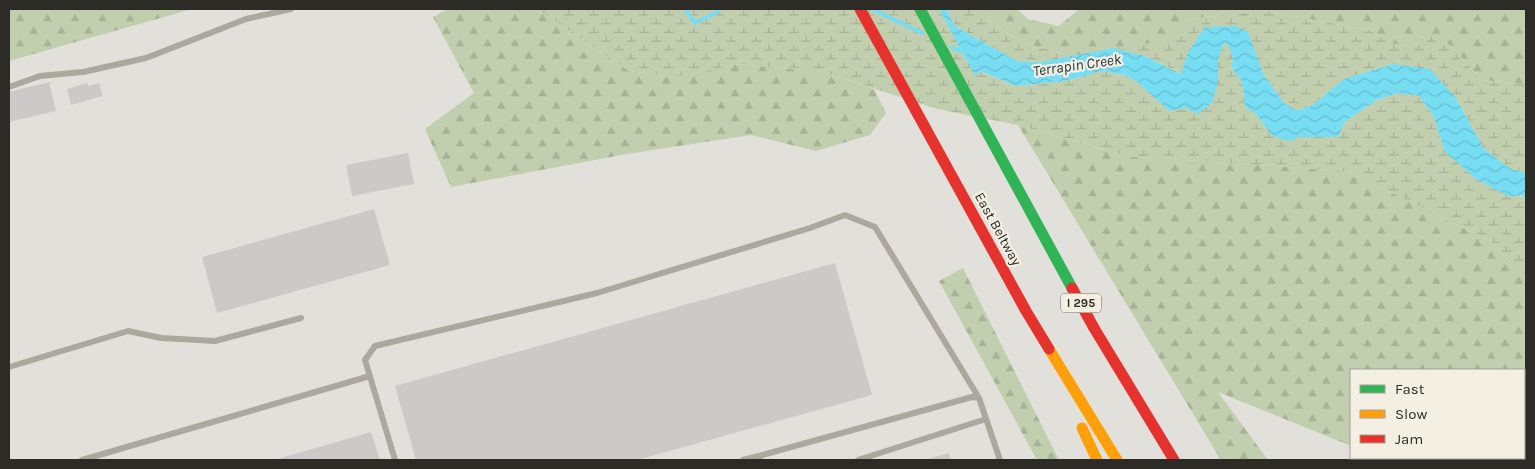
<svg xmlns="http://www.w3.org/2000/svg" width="1535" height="469" viewBox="0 0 1535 469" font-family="Karla,sans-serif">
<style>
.forest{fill:url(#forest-firs)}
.wetland{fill:url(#wetland-marsh)}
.water{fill:url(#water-waves)}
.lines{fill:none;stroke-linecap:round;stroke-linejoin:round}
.stream{stroke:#77ddf3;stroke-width:4}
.building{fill:#cbcac9}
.lane{stroke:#aca89e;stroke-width:6}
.fast{stroke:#30b455;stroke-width:11}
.slow{stroke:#ff9f0a;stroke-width:11}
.jam{stroke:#e5322d;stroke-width:11}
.labels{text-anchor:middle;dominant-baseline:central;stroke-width:4.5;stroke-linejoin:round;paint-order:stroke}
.shield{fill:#f3efe3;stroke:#68665f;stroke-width:1}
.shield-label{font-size:12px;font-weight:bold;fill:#2d2b26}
.street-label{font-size:14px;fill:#2d2b26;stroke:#f3efe3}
.water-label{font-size:15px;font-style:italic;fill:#182f36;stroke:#f3efe3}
</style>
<defs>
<pattern id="forest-firs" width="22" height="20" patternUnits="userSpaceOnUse" patternTransform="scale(1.25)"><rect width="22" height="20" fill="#c2cfae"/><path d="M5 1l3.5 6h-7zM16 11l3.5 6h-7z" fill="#a7b296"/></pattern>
<pattern id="wetland-marsh" width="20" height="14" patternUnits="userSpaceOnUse" patternTransform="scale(1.25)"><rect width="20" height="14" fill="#c2cfae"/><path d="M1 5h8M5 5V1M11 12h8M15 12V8" fill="none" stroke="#a7b296"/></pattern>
<pattern id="water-waves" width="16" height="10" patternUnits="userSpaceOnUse" patternTransform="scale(1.25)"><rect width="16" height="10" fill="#77ddf3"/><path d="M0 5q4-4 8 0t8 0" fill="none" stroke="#67bed0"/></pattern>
</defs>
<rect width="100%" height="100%" fill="#e2e0da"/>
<path class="forest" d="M 9,9 L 192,9 L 9,61 Z
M 448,9 L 537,9 L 629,71 L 674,77 L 739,64 L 823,72 L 874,89 L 886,113 L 870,135 L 816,151 L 751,135 L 627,154 L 451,187 L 425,129 L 474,93 L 433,17 Z
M 979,9 L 1017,9 L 1028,19 L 1059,26 L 1079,9 L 1526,9 L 1526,84 L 1481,80 L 1452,46 L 1430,36 L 1412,47 L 1389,43 L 1373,31 L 1261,10 L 1191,19 L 1165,41 L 1073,56 L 1023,43 L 993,24 Z
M 1018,125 L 1126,156 L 1347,171 L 1492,242 L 1526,280 L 1526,460 L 1387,460 L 1381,458 L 1524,458 L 1524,370 L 1351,370 L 1351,446 L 1218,392 L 1268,460 L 1221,460 Z
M 963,268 L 1059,460 L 1037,460 L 939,281 Z"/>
<path class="wetland" d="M 537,9 L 939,9 L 975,75 L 979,71 L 1016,86 L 1066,81 L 1102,71 L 1125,75 L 1137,82 L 1169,111 L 1185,108 L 1198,114 L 1218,83 L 1218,61 L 1223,44 L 1229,45 L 1233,58 L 1232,68 L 1242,82 L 1245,107 L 1256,114 L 1272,136 L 1338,137 L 1345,122 L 1377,100 L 1398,93 L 1419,96 L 1433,115 L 1445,152 L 1526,199 L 1526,280 L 1492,242 L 1347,171 L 1126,156 L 1018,125 L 937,109 L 823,72 L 739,64 L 674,77 L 629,71 Z
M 946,9 L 979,9 L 993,24 L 1023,43 L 1073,56 L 1040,62 L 1017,61 L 955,26 Z
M 1261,10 L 1373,31 L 1389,43 L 1412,47 L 1430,36 L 1452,46 L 1481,80 L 1526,84 L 1526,173 L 1511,169 L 1484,149 L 1456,98 L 1393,64 L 1344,79 L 1310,107 L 1296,110 L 1284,103 L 1264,75 L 1248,32 L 1188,52 L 1182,74 L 1145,56 L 1113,48 L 1165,41 L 1191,19 Z"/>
<path class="water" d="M 939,9 L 946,9 L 955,26 L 1017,61 L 1040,62 L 1113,48 L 1145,56 L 1181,74 L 1188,52 L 1205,27 L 1235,26 L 1248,32 L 1264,75 L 1284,103 L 1296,110 L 1310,107 L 1344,79 L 1393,64 L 1430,69 L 1456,98 L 1484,149 L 1511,169 L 1526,173 L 1526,199 L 1521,195 L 1510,197 L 1476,179 L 1445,152 L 1433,115 L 1419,96 L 1398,93 L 1377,100 L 1345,122 L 1338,137 L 1299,137 L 1290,141 L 1272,136 L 1256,114 L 1245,107 L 1242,82 L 1232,68 L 1233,58 L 1228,45 L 1223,44 L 1218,61 L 1218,83 L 1212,103 L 1198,114 L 1185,108 L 1169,111 L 1137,82 L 1125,75 L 1102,71 L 1066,81 L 1016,86 L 980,71 L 975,76 Z"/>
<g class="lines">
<path class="stream" d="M 685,9 L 695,23 L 716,13 L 719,9
M 872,9 L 922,33
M 951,47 L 965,53"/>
</g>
<path class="building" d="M 49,82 L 56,111 L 9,122 L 9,92 Z
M 87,83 L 89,86 L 99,83 L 103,96 L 71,105 L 67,89 Z
M 408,153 L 414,184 L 352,196 L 346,165 Z
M 374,209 L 390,265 L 217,313 L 202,257 Z
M 835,263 L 872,395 L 637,460 L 416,460 L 395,386 Z
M 371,432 L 380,460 L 274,460 Z
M 949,453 L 951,460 L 924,460 Z"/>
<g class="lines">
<path class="lane" d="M 9,87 L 40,76 L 83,72 L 146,58 L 246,19 L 291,9
M 9,367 L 128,331 L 161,338 L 215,341 L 301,318
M 82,460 L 370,376
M 395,460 L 365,360 L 375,346 L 597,293 L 810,228 L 845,215 L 875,227 L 979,398
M 743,460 L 759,456
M 760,460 L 759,456 L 972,397 L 979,398 L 1000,460
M 858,460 L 986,419"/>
<path class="fast" d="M 920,9 L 1072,288"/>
<path class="slow" d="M 1049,349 L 1117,460
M 1082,428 L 1097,460"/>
<path class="jam" d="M 860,9 L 1026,311 L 1049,349
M 1072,288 L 1094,328 L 1174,460"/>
</g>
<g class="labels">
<rect class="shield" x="1061" y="293.5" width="40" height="19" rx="4"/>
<g class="shield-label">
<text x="1081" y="303">I 295</text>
</g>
<g class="street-label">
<text transform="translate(998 229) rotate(61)">East Beltway</text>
</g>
<g class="water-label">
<text transform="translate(1077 65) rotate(-8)">Terrapin Creek</text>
</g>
</g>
<rect width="1535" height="469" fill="none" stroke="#2d2b26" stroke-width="20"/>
<rect x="1350" y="369" width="175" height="90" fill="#f3efe3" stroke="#a4a197"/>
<rect x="1360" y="385" width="25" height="8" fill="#30b455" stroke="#a4a197"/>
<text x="1395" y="394" font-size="15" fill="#2d2b26">Fast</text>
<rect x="1360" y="410" width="25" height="8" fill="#ff9f0a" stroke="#a4a197"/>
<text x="1395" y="419" font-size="15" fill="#2d2b26">Slow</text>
<rect x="1360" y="435" width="25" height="8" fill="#e5322d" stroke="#a4a197"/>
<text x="1395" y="444" font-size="15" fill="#2d2b26">Jam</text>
</svg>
